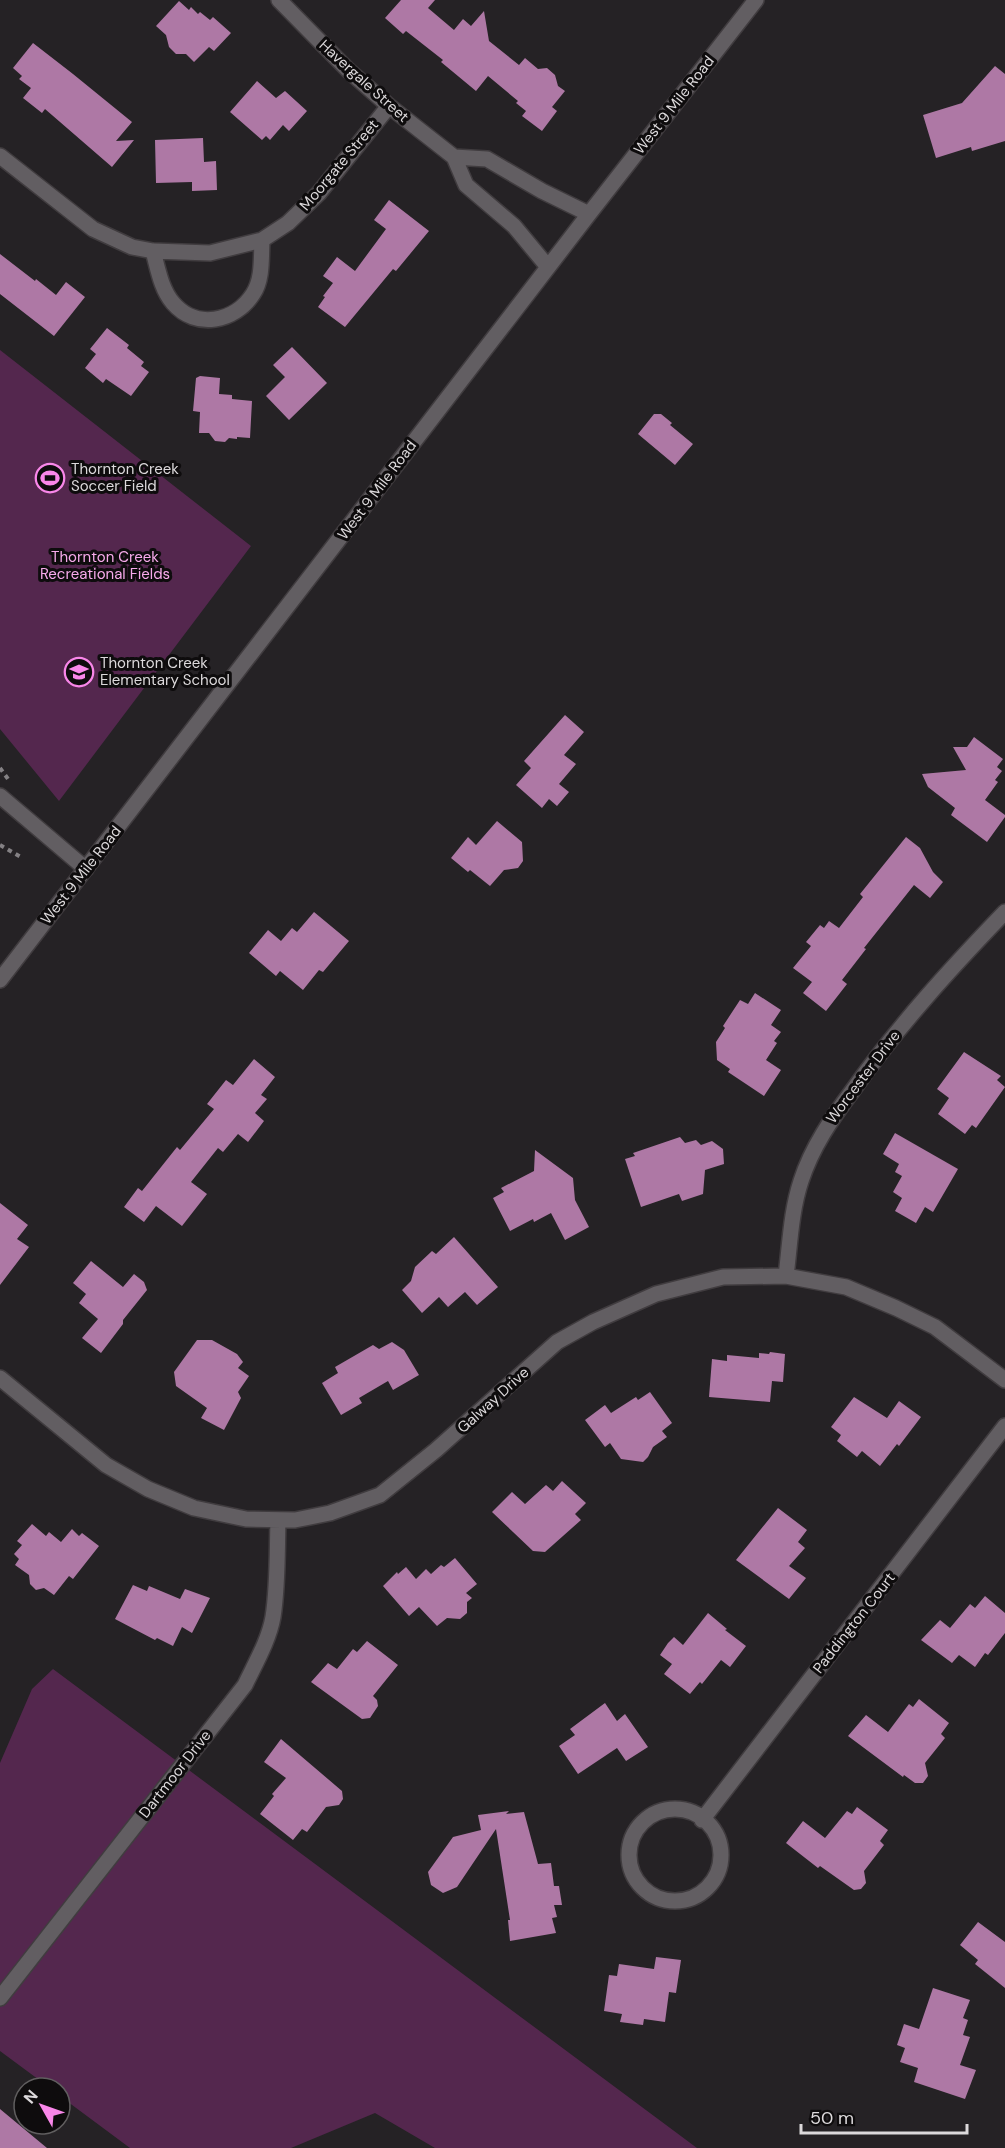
<svg xmlns="http://www.w3.org/2000/svg" width="1005" height="2148" viewBox="0 0 1005 2148" font-family="'DM Sans',sans-serif">
<style>
.green{fill:#54274e}
.building{fill:#ae78a5}
.lines{fill:none;stroke-linecap:round;stroke-linejoin:round}
.minor-casing{stroke:#403c3f;stroke-width:18}
.path{stroke:#848184;stroke-width:4;stroke-dasharray:4.5 4.5;stroke-linecap:butt}
.minor{stroke:#625e62;stroke-width:15}
.labels{text-anchor:middle;dominant-baseline:central;stroke-width:6;stroke-linejoin:round;paint-order:stroke}
.street-label{font-size:15px;fill:#dcd9db;stroke:#0e0c0d}
.poi-label{font-size:15px;fill:#dcd9db;stroke:#0e0c0d;text-anchor:start}
.park-label{font-size:15px;fill:#f7aaeb;stroke:#0e0c0d}
</style>
<rect width="100%" height="100%" fill="#252225"/>
<path class="green" d="M 0,350 L 251,546 L 59,801 L 0,729 Z
M 53,1669 L 697,2148 L 435,2148 L 375,2113 L 291,2148 L 130,2148 L 60,2096 L 60,2088 L 50,2088 L 0,2051 L 0,1763 L 32,1689 Z"/>
<path class="building" d="M 401,0 L 435,0 L 428,8 L 454,30 L 463,19 L 471,26 L 484,11 L 489,41 L 519,65 L 525,58 L 538,69 L 547,68 L 555,75 L 558,86 L 565,91 L 552,107 L 557,111 L 542,131 L 522,116 L 526,111 L 516,103 L 518,101 L 488,76 L 476,91 L 441,62 L 443,60 L 406,31 L 403,34 L 385,18 Z
M 179,1 L 189,10 L 191,7 L 198,14 L 200,12 L 210,20 L 213,17 L 231,33 L 214,51 L 209,47 L 194,62 L 186,54 L 176,54 L 169,47 L 166,35 L 156,26 Z
M 33,43 L 73,74 L 132,122 L 116,141 L 134,140 L 112,167 L 45,109 L 42,113 L 23,98 L 31,88 L 19,79 L 22,76 L 13,68 Z
M 995,66 L 1005,74 L 1005,141 L 972,151 L 971,147 L 936,158 L 923,115 L 962,103 Z
M 257,81 L 276,98 L 285,91 L 307,111 L 289,131 L 283,125 L 270,140 L 266,136 L 262,140 L 230,112 Z
M 203,138 L 204,162 L 216,161 L 217,190 L 192,191 L 192,182 L 156,183 L 155,140 Z
M 389,200 L 429,231 L 396,271 L 393,269 L 345,327 L 318,307 L 325,297 L 323,296 L 333,283 L 323,276 L 337,257 L 355,271 L 386,229 L 374,220 Z
M 0,254 L 35,281 L 36,279 L 56,295 L 66,282 L 85,297 L 54,336 L 0,294 Z
M 107,328 L 129,345 L 127,348 L 144,362 L 141,366 L 149,372 L 131,396 L 106,379 L 103,383 L 85,368 L 96,354 L 90,349 Z
M 292,347 L 327,383 L 289,420 L 266,396 L 285,377 L 273,365 Z
M 200,376 L 220,378 L 219,394 L 232,395 L 232,399 L 252,401 L 250,438 L 237,437 L 237,439 L 229,438 L 225,442 L 215,441 L 209,433 L 199,433 L 200,412 L 193,411 L 196,378 Z
M 654,414 L 661,414 L 672,423 L 670,425 L 693,444 L 675,465 L 638,434 Z
M 565,715 L 584,732 L 564,755 L 576,764 L 559,784 L 569,792 L 557,806 L 549,799 L 542,808 L 516,785 L 531,768 L 524,761 Z
M 974,737 L 1003,759 L 997,767 L 1002,771 L 995,780 L 998,782 L 985,800 L 1005,815 L 1005,817 L 987,842 L 951,815 L 955,808 L 928,787 L 922,774 L 966,770 L 953,747 L 967,747 Z
M 497,821 L 522,842 L 523,861 L 518,868 L 504,870 L 490,886 L 470,870 L 468,872 L 451,858 L 468,837 L 476,845 Z
M 906,837 L 920,848 L 933,872 L 943,882 L 930,898 L 914,885 L 864,948 L 866,949 L 842,980 L 847,984 L 826,1011 L 803,993 L 812,982 L 793,968 L 811,946 L 806,942 L 820,925 L 824,928 L 829,921 L 839,928 L 863,897 L 860,894 Z
M 314,912 L 349,941 L 323,972 L 319,970 L 303,990 L 280,971 L 276,976 L 249,953 L 268,930 L 281,941 L 292,928 L 297,932 Z
M 755,993 L 781,1010 L 771,1025 L 781,1032 L 774,1041 L 777,1043 L 766,1060 L 781,1070 L 764,1096 L 728,1072 L 730,1069 L 717,1060 L 716,1042 L 725,1028 L 723,1026 L 740,1000 L 748,1004 Z
M 964,1052 L 1001,1076 L 997,1080 L 1005,1087 L 976,1128 L 972,1125 L 965,1134 L 938,1114 L 949,1098 L 937,1089 Z
M 254,1059 L 275,1077 L 261,1095 L 267,1099 L 255,1113 L 264,1121 L 248,1142 L 238,1134 L 223,1152 L 218,1148 L 191,1182 L 207,1194 L 182,1226 L 156,1206 L 144,1222 L 124,1207 L 138,1188 L 142,1191 L 177,1147 L 180,1150 L 214,1109 L 207,1104 L 226,1080 L 233,1085 Z
M 895,1133 L 958,1169 L 933,1212 L 925,1207 L 916,1223 L 895,1211 L 902,1198 L 893,1192 L 902,1176 L 895,1172 L 899,1164 L 883,1154 Z
M 680,1137 L 685,1143 L 696,1140 L 701,1145 L 712,1141 L 723,1149 L 724,1164 L 705,1170 L 703,1194 L 682,1201 L 679,1194 L 641,1207 L 625,1159 L 635,1156 L 633,1153 Z
M 535,1150 L 573,1178 L 575,1200 L 589,1227 L 565,1240 L 551,1213 L 534,1222 L 533,1219 L 510,1231 L 493,1198 L 504,1192 L 501,1188 L 534,1171 Z
M 0,1203 L 28,1225 L 17,1239 L 29,1247 L 0,1285 Z
M 454,1237 L 498,1287 L 477,1305 L 465,1292 L 448,1307 L 439,1297 L 422,1313 L 402,1290 L 411,1281 L 415,1267 L 432,1251 L 436,1254 Z
M 91,1261 L 123,1287 L 134,1274 L 144,1282 L 147,1290 L 123,1320 L 123,1324 L 101,1353 L 82,1338 L 98,1319 L 79,1303 L 86,1294 L 73,1283 Z
M 197,1340 L 212,1340 L 237,1354 L 243,1362 L 238,1368 L 249,1376 L 238,1392 L 241,1398 L 224,1430 L 201,1418 L 207,1408 L 176,1386 L 174,1372 Z
M 392,1342 L 404,1350 L 419,1375 L 393,1390 L 388,1381 L 359,1398 L 362,1403 L 341,1415 L 322,1383 L 338,1373 L 335,1367 L 373,1345 L 379,1349 Z
M 770,1352 L 785,1354 L 783,1382 L 772,1381 L 770,1402 L 709,1397 L 712,1359 L 727,1361 L 727,1355 L 759,1358 L 759,1353 L 769,1354 Z
M 650,1392 L 672,1423 L 662,1431 L 667,1437 L 653,1447 L 648,1457 L 643,1462 L 621,1459 L 610,1443 L 605,1447 L 585,1420 L 605,1405 L 611,1413 L 636,1397 L 638,1400 Z
M 854,1397 L 887,1418 L 899,1401 L 921,1417 L 899,1446 L 897,1444 L 880,1466 L 862,1451 L 857,1457 L 837,1441 L 841,1435 L 831,1427 Z
M 562,1481 L 586,1503 L 575,1514 L 581,1520 L 545,1552 L 533,1551 L 492,1512 L 512,1492 L 525,1504 L 546,1485 L 553,1491 Z
M 778,1508 L 807,1530 L 798,1542 L 805,1548 L 789,1566 L 806,1578 L 789,1599 L 736,1560 Z
M 32,1524 L 46,1536 L 49,1532 L 61,1542 L 72,1529 L 79,1536 L 82,1533 L 99,1546 L 73,1579 L 69,1576 L 54,1595 L 44,1588 L 36,1590 L 30,1584 L 29,1575 L 15,1565 L 19,1559 L 14,1554 L 22,1545 L 17,1541 Z
M 455,1558 L 477,1584 L 466,1593 L 472,1598 L 467,1602 L 467,1613 L 460,1619 L 447,1618 L 437,1626 L 419,1607 L 409,1616 L 383,1586 L 397,1572 L 398,1574 L 406,1567 L 416,1579 L 426,1569 L 431,1574 L 441,1565 L 444,1567 Z
M 133,1585 L 147,1591 L 149,1586 L 180,1599 L 185,1589 L 210,1598 L 192,1633 L 182,1627 L 173,1646 L 157,1638 L 155,1640 L 115,1619 Z
M 985,1596 L 1005,1613 L 1005,1633 L 988,1655 L 985,1653 L 975,1667 L 959,1655 L 952,1663 L 921,1640 L 940,1620 L 950,1628 L 970,1604 L 975,1608 Z
M 708,1613 L 727,1629 L 725,1630 L 746,1646 L 730,1667 L 721,1660 L 702,1684 L 700,1682 L 690,1694 L 664,1674 L 672,1664 L 660,1655 L 668,1643 L 674,1637 L 683,1645 Z
M 367,1641 L 398,1665 L 373,1696 L 377,1700 L 378,1706 L 370,1718 L 362,1719 L 311,1682 L 328,1663 L 337,1669 L 353,1649 L 357,1652 Z
M 919,1699 L 949,1723 L 941,1734 L 945,1738 L 925,1763 L 928,1776 L 923,1783 L 915,1783 L 904,1775 L 903,1777 L 848,1736 L 866,1715 L 888,1732 L 909,1704 L 913,1707 Z
M 605,1703 L 617,1721 L 625,1714 L 648,1747 L 626,1761 L 617,1748 L 578,1774 L 559,1746 L 575,1735 L 570,1729 Z
M 281,1739 L 342,1791 L 343,1799 L 339,1805 L 326,1807 L 307,1832 L 302,1829 L 293,1840 L 260,1814 L 274,1796 L 272,1794 L 286,1778 L 264,1762 Z
M 857,1807 L 888,1830 L 880,1841 L 884,1845 L 864,1871 L 866,1883 L 861,1889 L 854,1890 L 820,1866 L 818,1868 L 786,1843 L 803,1821 L 825,1838 L 847,1811 L 852,1814 Z
M 509,1811 L 506,1814 L 524,1812 L 538,1864 L 551,1863 L 554,1886 L 559,1886 L 562,1905 L 554,1905 L 557,1917 L 552,1918 L 556,1933 L 510,1941 L 508,1920 L 510,1920 L 496,1829 L 457,1887 L 443,1893 L 431,1885 L 428,1872 L 453,1837 L 481,1830 L 478,1815 Z
M 978,1922 L 1005,1942 L 1005,1988 L 975,1964 L 978,1960 L 960,1945 Z
M 656,1957 L 681,1960 L 676,1993 L 669,1992 L 665,2022 L 644,2019 L 643,2025 L 620,2022 L 622,2014 L 604,2011 L 609,1975 L 617,1976 L 619,1964 L 654,1969 Z
M 933,1988 L 970,2000 L 963,2018 L 968,2020 L 963,2035 L 970,2037 L 960,2065 L 976,2070 L 965,2099 L 914,2082 L 918,2068 L 900,2062 L 905,2048 L 897,2045 L 904,2024 L 919,2029 Z
M 0,2109 L 47,2148 L 0,2148 Z"/>
<g class="lines">
<g class="minor-casing">
<path id="minor" d="M 279,0 L 348,70 L 389,106 L 454,157 L 466,185 L 514,226 L 548,267
M 0,156 L 93,229 L 132,247 L 153,251 L 210,253 L 262,240 L 288,223 L 319,193 L 389,106
M 454,157 L 487,159 L 542,191 L 589,214
M 153,251 C 158,269 161,289 173,303 C 196,330 235,322 253,294 C 263,279 261,258 262,240
M 0,796 L 86,869
M 0,980 L 589,214 L 756,0
M 786,1276 C 790,1244 791,1211 801,1181 C 812,1147 832,1118 853,1090 C 898,1026 951,968 1005,912
M 0,1378 L 106,1465 L 148,1489 L 194,1508 L 246,1519 L 295,1520 L 330,1513 L 380,1495 L 436,1450 L 557,1342 L 593,1322 L 656,1294 L 723,1277 L 786,1276 L 846,1287 L 896,1308 L 935,1327 L 1005,1380
M629 1855a46 46 0 1 1 92 0a46 46 0 1 1-92 0Z
M 702,1820 L 1005,1426
M 0,1998 L 245,1685 C 255,1664 269,1640 273,1617 C 278,1585 277,1552 278,1520"/>
</g>
<path class="path" d="M 0,768 L 8,779
M 0,845 L 21,857"/>
<use href="#minor" class="minor"/>
</g>
<defs>
<g id="stadium-ring" transform="scale(1.5)"><circle r="9.5" fill="#0e0c0d" stroke="#f987e9" stroke-width="1.5"/><path d="M0-5a6.5 5 0 1 0 0 10a6.5 5 0 1 0 0-10ZM-3.5-1.8h7v3.6h-7Z" fill="#f987e9"/></g>
<g id="school-ring" transform="scale(1.5)"><circle r="9.5" fill="#0e0c0d" stroke="#f987e9" stroke-width="1.5"/><path d="M0-5L7-2L0 1L-7-2ZM-4 1L0 2.5L4 1V4Q0 6-4 4Z" fill="#f987e9"/></g>
</defs>
<g fill-rule="evenodd">
<use href="#stadium-ring" x="50" y="478"/>
<use href="#school-ring" x="79" y="672"/>
</g>
<g class="labels">
<g class="street-label">
<text transform="translate(364 81) rotate(42)">Havergale Street</text>
<text transform="translate(674 105) rotate(-52)">West 9 Mile Road</text>
<text transform="translate(339 165) rotate(-50)">Moorgate Street</text>
<text transform="translate(377 490) rotate(-53)">West 9 Mile Road</text>
<text transform="translate(81 875) rotate(-52)">West 9 Mile Road</text>
<text transform="translate(863 1077) rotate(-53)">Worcester Drive</text>
<text transform="translate(493 1400) rotate(-42)">Galway Drive</text>
<text transform="translate(854 1623) rotate(-52)">Paddington Court</text>
<text transform="translate(175 1774) rotate(-52)">Dartmoor Drive</text>
</g>
<g class="poi-label">
<text x="71" y="469">Thornton Creek<tspan x="71" dy="17">Soccer Field</tspan></text>
<text x="100" y="663">Thornton Creek<tspan x="100" dy="17">Elementary School</tspan></text>
</g>
<g class="park-label">
<text x="105" y="557">Thornton Creek<tspan x="105" dy="17">Recreational Fields</tspan></text>
</g>
</g>
<g transform="translate(42 2106) rotate(310)"><circle r="28" fill="#0e0c0d" stroke="#605e5f" stroke-width="1.5"/>
<path d="M0-4.5L10 22L0 15L-10 22Z" fill="#f987e9"/>
<text y="-9" font-size="16" font-weight="bold" text-anchor="middle" fill="#dcd9db">N</text>
</g>
<path d="M801 2124v9h166v-9" fill="none" stroke="#dcd9db" stroke-width="3"/>
<text x="810" y="2124" font-size="18" fill="#dcd9db" stroke="#0e0c0d" stroke-width="4.5" paint-order="stroke">50 m</text>
</svg>
